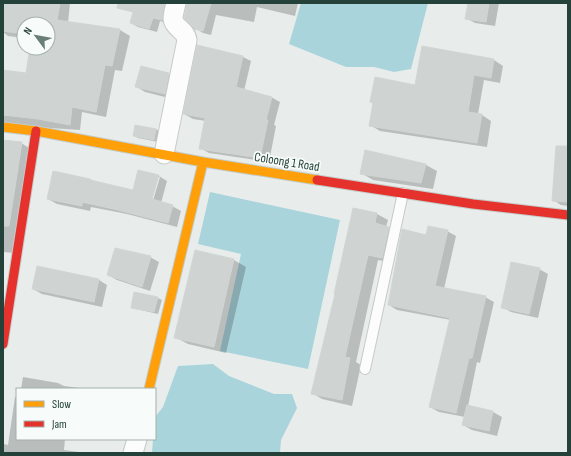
<svg xmlns="http://www.w3.org/2000/svg" width="571" height="456" viewBox="0 0 571 456" font-family="'Sofia Sans Condensed',sans-serif">
<style>
.water{fill:#a9d4db}
.shadow{fill:#0003;fill-rule:evenodd}
.building{fill:#cfd4d2;stroke:#d1d6d4}
.lines{fill:none;stroke-linecap:round;stroke-linejoin:round}
.lane-casing{stroke:#c5cac8;stroke-width:12}
.street-casing{stroke:#c5cac8;stroke-width:21}
.slow-casing{stroke:#c3cbc8;stroke-width:11}
.jam-casing{stroke:#c3cbc8;stroke-width:11}
.lane{stroke:#fcfcfc;stroke-width:10}
.street{stroke:#fcfcfc;stroke-width:19}
.slow{stroke:#ff9f0a;stroke-width:9}
.jam{stroke:#e5322d;stroke-width:9}
.labels{text-anchor:middle;dominant-baseline:central;stroke-width:3.5;stroke-linejoin:round;paint-order:stroke}
.street-label{font-size:13px;fill:#24423a;stroke:#f7fbf9}
</style>
<rect width="100%" height="100%" fill="#e8edeb"/>
<path class="water" d="M 301,3 L 428,3 L 411,69 L 394,72 L 374,67 L 346,67 L 289,44 Z
M 210,192 L 340,220 L 308,369 L 220,351 L 241,254 L 198,244 Z
M 213,364 L 229,376 L 274,394 L 292,394 L 297,408 L 281,440 L 280,453 L 152,453 L 153,439 L 155,439 L 155,417 L 163,407 L 178,366 Z"/>
<path class="shadow" d="M 3,3 L 70,3 L 68,23 L 120,30 L 130,36 L 122,71 L 115,70 L 106,117 L 82,112 L 80,130 L 3,125 L 3,71 L 27,74 L 31,48 L 48,48 L 48,24 L 24,24 L 24,38 L 8,36 L 3,32 Z
M 137,3 L 174,3 L 169,24 L 160,21 L 157,32 L 138,27 L 131,23 Z
M 187,3 L 298,3 L 295,16 L 257,7 L 254,22 L 216,15 L 211,35 L 203,33 L 195,28 Z
M 469,3 L 499,3 L 495,26 L 475,23 L 466,18 Z
M 198,46 L 243,57 L 251,61 L 244,91 L 271,97 L 280,102 L 274,125 L 276,126 L 269,162 L 209,153 L 200,148 L 206,121 L 193,119 L 184,114 Z
M 494,60 L 503,66 L 500,83 L 484,80 L 478,114 L 482,115 L 491,121 L 487,147 L 380,131 L 370,125 L 374,104 L 371,102 Z
M 169,74 L 177,79 L 173,99 L 145,92 L 137,87 Z
M 136,126 L 156,129 L 160,132 L 158,142 L 138,138 L 134,136 Z
M 3,141 L 21,143 L 31,149 L 15,253 L 3,252 Z
M 568,162 L 568,206 L 561,205 L 553,200 Z
M 426,165 L 437,171 L 433,189 L 373,180 L 361,173 Z
M 159,176 L 167,181 L 161,203 L 172,206 L 181,211 L 177,227 L 127,214 L 91,207 L 90,211 L 57,204 L 48,199 L 90,179 L 94,182 L 133,191 ZM 157,177 L 160,177 L 152,204 L 150,204 Z
M 354,209 L 377,214 L 388,220 L 386,227 L 399,234 L 393,263 L 378,260 L 356,362 L 361,365 L 352,406 L 322,399 L 312,393 L 336,294 Z
M 403,231 L 427,236 L 447,231 L 456,236 L 444,289 L 485,297 L 494,302 L 480,363 L 477,362 L 468,406 L 493,412 L 502,417 L 497,436 L 472,430 L 463,425 L 465,417 L 439,412 L 430,407 L 451,320 L 397,310 L 389,305 Z
M 150,257 L 159,262 L 150,291 L 117,280 L 108,275 Z
M 234,260 L 246,267 L 226,353 L 188,344 L 175,337 Z
M 539,269 L 548,274 L 538,318 L 511,312 L 502,307 Z
M 99,280 L 107,285 L 102,307 L 42,294 L 33,289 Z
M 158,298 L 162,300 L 158,314 L 136,309 L 132,307 Z
M 23,377 L 58,383 L 64,386 L 88,389 L 21,389 Z
M 15,397 L 17,398 L 17,439 L 65,439 L 64,450 L 87,453 L 3,453 L 4,444 L 8,445 Z"/>
<path class="building" d="M 3,3 L 60,3 L 57,20 L 120,29 L 112,66 L 105,65 L 96,112 L 72,107 L 70,125 L 38,119 L 3,115 L 3,70 L 26,73 L 30,48 L 48,48 L 48,24 L 24,24 L 24,34 L 3,31 Z
M 118,3 L 165,3 L 162,20 L 153,18 L 149,29 L 130,23 L 133,12 L 117,8 Z
M 187,3 L 211,3 L 203,31 L 194,29 L 184,18 Z
M 468,3 L 489,3 L 486,22 L 465,19 Z
M 197,45 L 243,56 L 236,87 L 272,97 L 266,120 L 268,120 L 260,158 L 199,149 L 205,118 L 183,114 Z
M 422,46 L 494,59 L 491,78 L 474,75 L 468,112 L 482,114 L 477,143 L 369,126 L 373,103 L 370,102 L 375,77 L 415,85 Z
M 141,66 L 169,73 L 165,94 L 135,87 Z
M 135,125 L 156,129 L 154,140 L 133,136 Z
M 3,140 L 22,142 L 9,226 L 3,226 Z
M 556,146 L 568,146 L 568,202 L 552,201 Z
M 365,150 L 426,164 L 421,183 L 360,174 Z
M 138,170 L 159,175 L 152,199 L 173,205 L 168,223 L 118,210 L 82,202 L 82,206 L 47,199 L 53,171 L 90,179 L 90,180 L 133,190 Z
M 353,208 L 377,213 L 375,223 L 389,227 L 382,258 L 368,255 L 345,357 L 350,358 L 342,400 L 311,394 L 335,294 L 334,294 Z
M 428,226 L 448,230 L 435,286 L 486,296 L 472,358 L 469,358 L 456,413 L 429,407 L 450,318 L 388,305 L 402,229 L 426,235 Z
M 115,248 L 151,256 L 142,287 L 107,275 Z
M 195,250 L 234,259 L 214,347 L 174,338 Z
M 511,262 L 540,268 L 529,314 L 501,308 Z
M 37,266 L 99,279 L 94,302 L 32,289 Z
M 134,292 L 158,297 L 154,312 L 131,308 Z
M 467,405 L 493,411 L 489,431 L 462,425 Z"/>
<g class="lines">
<g class="lane-casing">
<path id="lane" d="M 365,369 L 403,193"/>
</g>
<g class="street-casing">
<path id="street" d="M 164,154 L 187,40 C 186,30 174,28 173,19 C 173,14 175,8 176,3
M 133,453 L 137,439"/>
</g>
<g class="slow-casing">
<path id="slow" d="M 3,127 L 36,131 L 203,162 L 317,180
M 149,389 L 203,162"/>
</g>
<g class="jam-casing">
<path id="jam" d="M 317,180 L 473,204 L 568,215
M 3,344 L 36,131"/>
</g>
<use href="#lane" class="lane"/>
<use href="#street" class="street"/>
<use href="#slow" class="slow"/>
<use href="#jam" class="jam"/>
</g>
<g class="labels">
<g class="street-label">
<text transform="translate(287 162) rotate(9)">Coloong 1 Road</text>
</g>
</g>
<rect width="571" height="456" fill="none" stroke="#24423a" stroke-width="8"/>
<rect x="16" y="388" width="140" height="52" fill="#f7fbf9" stroke="#a3b1ad"/>
<rect x="24" y="401" width="20" height="6" fill="#ff9f0a" stroke="#a3b1ad"/>
<text x="52" y="408" font-size="12" fill="#24423a">Slow</text>
<rect x="24" y="421" width="20" height="6" fill="#e5322d" stroke="#a3b1ad"/>
<text x="52" y="428" font-size="12" fill="#24423a">Jam</text>
<g transform="translate(36 36) rotate(302)"><circle r="19" fill="#f7fbf9" stroke="#a3b1ad"/>
<path d="M0-3L7 15L0 10L-7 15Z" fill="#697e78"/>
<text y="-6" font-size="11" font-weight="bold" text-anchor="middle" fill="#24423a">N</text>
</g>
</svg>
